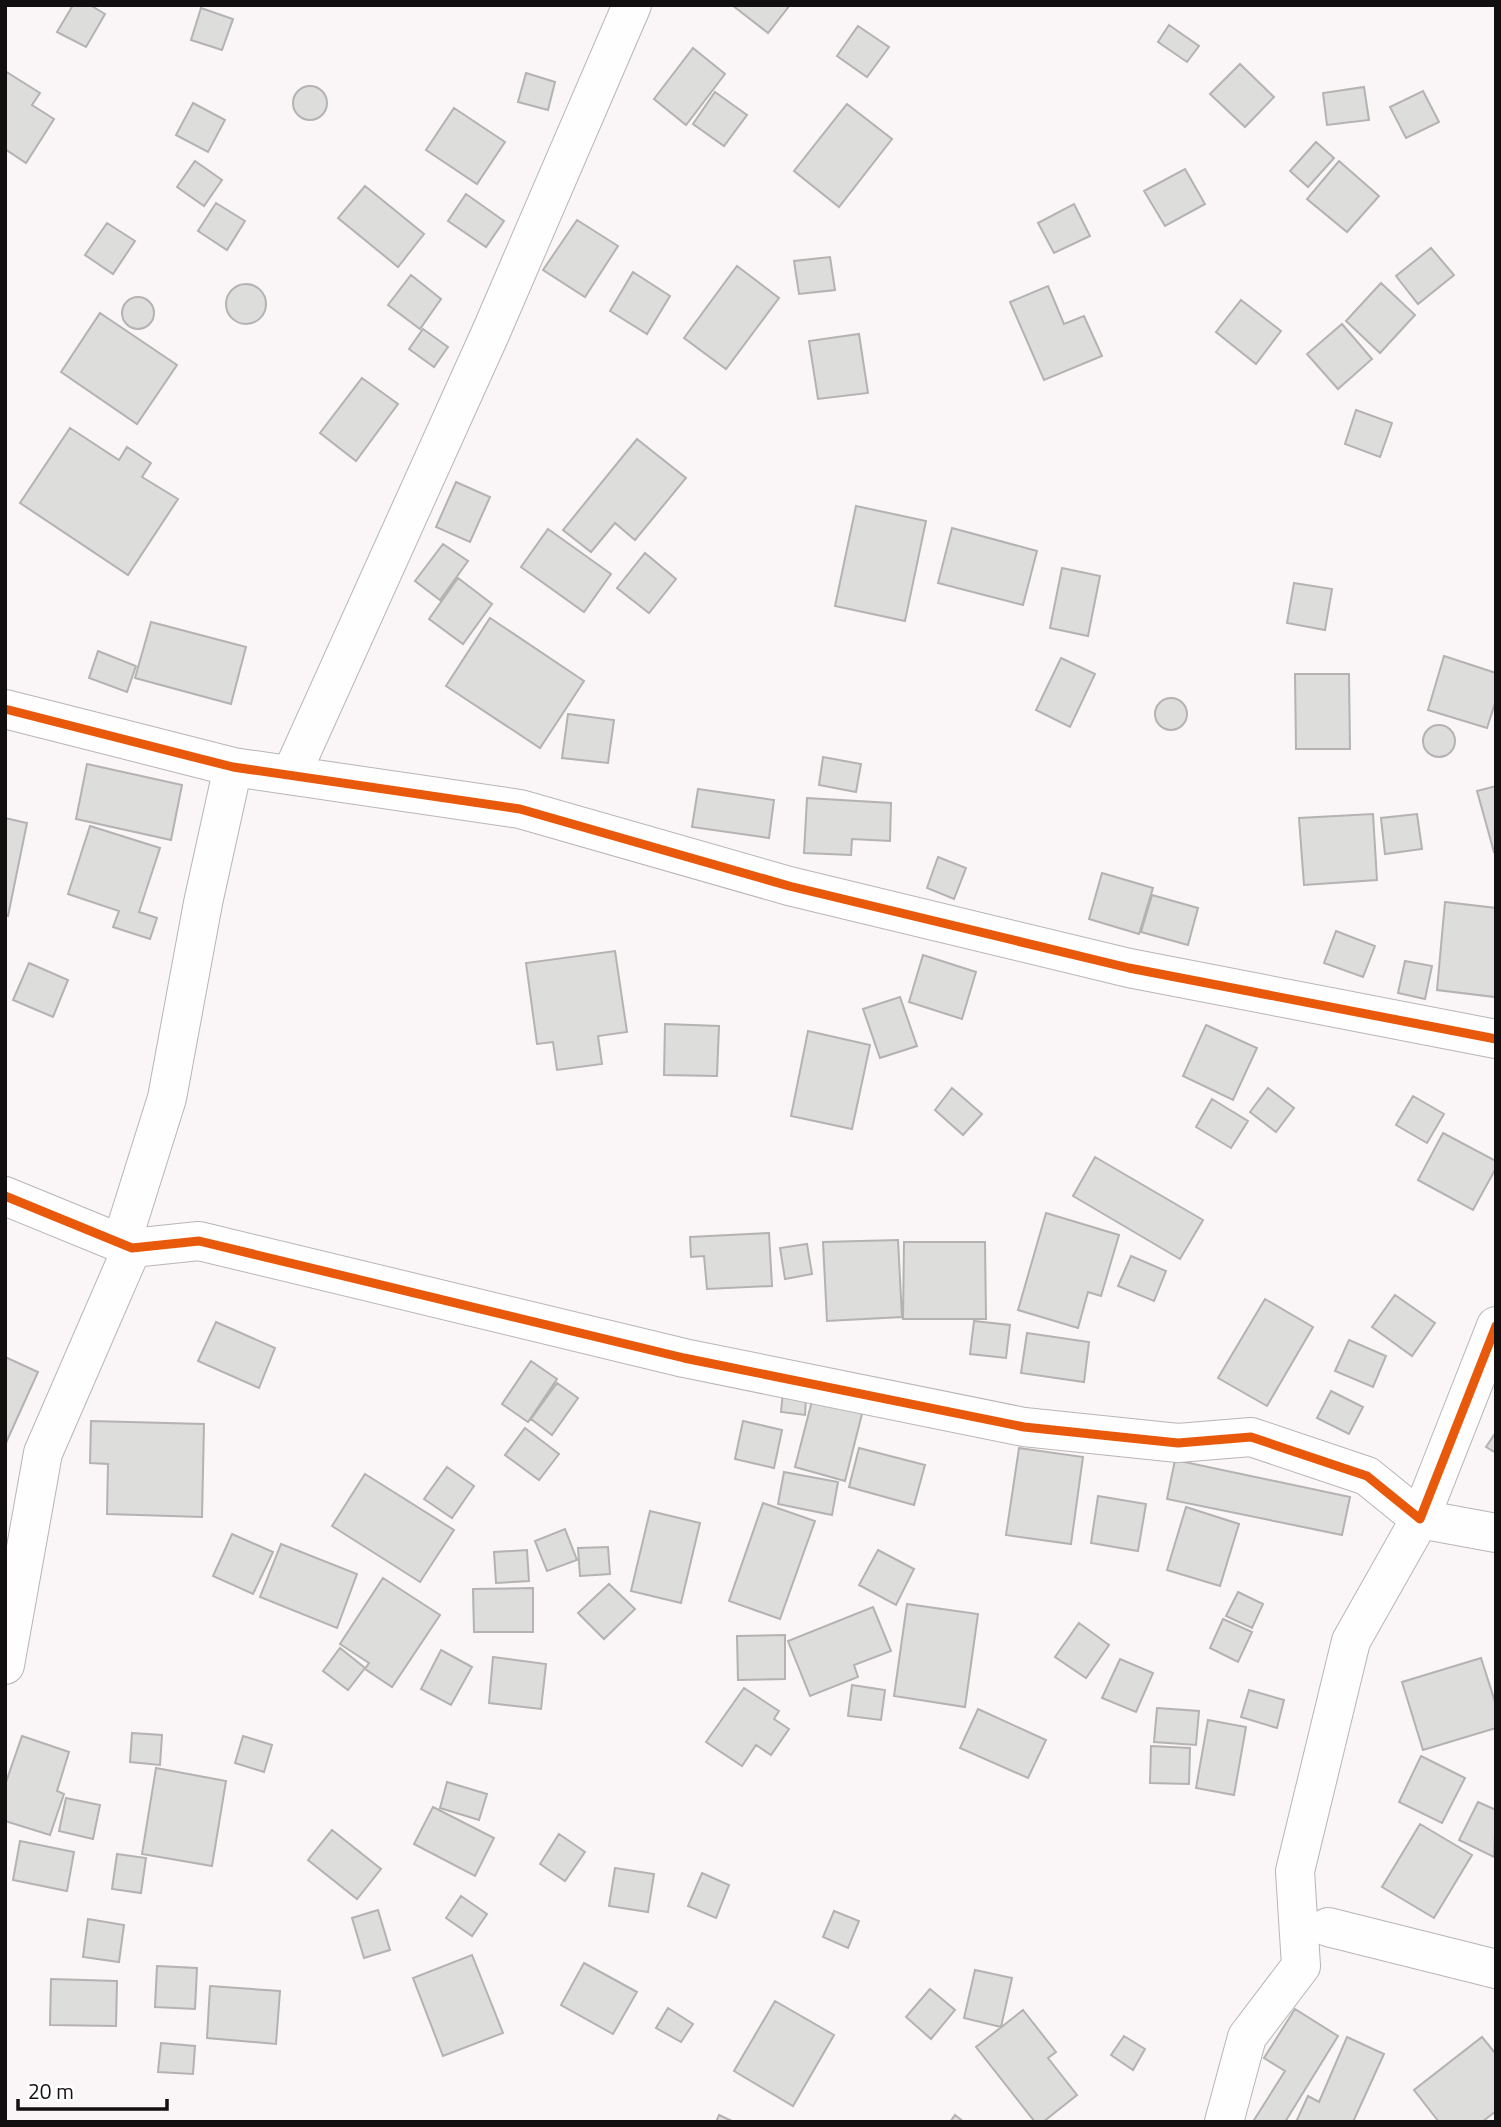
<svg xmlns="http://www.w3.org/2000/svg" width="1501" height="2127" viewBox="0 0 1501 2127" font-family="'Titillium Web',sans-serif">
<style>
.building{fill:#dddddc;stroke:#b4b2b2;stroke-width:2}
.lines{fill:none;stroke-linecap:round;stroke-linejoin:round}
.minor-casing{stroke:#b9b5b6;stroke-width:40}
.minor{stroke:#fefefe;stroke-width:38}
.cycleway-casing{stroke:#fff;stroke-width:13}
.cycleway{stroke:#e8590c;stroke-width:9}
</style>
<rect width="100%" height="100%" fill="#faf5f6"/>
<path class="building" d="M 73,5 L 90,5 L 105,14 L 86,47 L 57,32 Z
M 732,5 L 790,5 L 768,33 Z
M 201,8 L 233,19 L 222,50 L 191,40 Z
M 1169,25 L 1199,46 L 1187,62 L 1158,42 Z
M 858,26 L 889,47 L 867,77 L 837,56 Z
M 693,48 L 725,74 L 686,125 L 654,99 Z
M 1240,64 L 1274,97 L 1245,127 L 1210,94 Z
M 5,71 L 40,93 L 32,105 L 54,119 L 26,163 L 5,149 Z
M 526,73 L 555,82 L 548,110 L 518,102 Z
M293 103a17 17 0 1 1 34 0a17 17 0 1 1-34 0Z
M 1364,87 L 1369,120 L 1327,125 L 1323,93 Z
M 1423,91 L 1439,122 L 1406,138 L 1390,107 Z
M 715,92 L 747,115 L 724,146 L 693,124 Z
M 193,103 L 225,120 L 208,152 L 176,135 Z
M 847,104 L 892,139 L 839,207 L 794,171 Z
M 454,108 L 505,142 L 477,184 L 426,150 Z
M 1316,142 L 1334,158 L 1308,187 L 1290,171 Z
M 195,161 L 222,180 L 204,206 L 177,187 Z
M 1339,161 L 1379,196 L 1347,232 L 1307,199 Z
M 1185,169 L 1205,204 L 1165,226 L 1144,191 Z
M 365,186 L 424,234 L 398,267 L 338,218 Z
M 466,194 L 504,221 L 486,247 L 448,221 Z
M 216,203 L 245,221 L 227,250 L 198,231 Z
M 1074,204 L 1090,236 L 1054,253 L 1038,223 Z
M 577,220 L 618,246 L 585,297 L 543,270 Z
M 107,223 L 135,241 L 113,274 L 85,255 Z
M 1431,248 L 1454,275 L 1418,304 L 1396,276 Z
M 830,257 L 835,290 L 799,294 L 794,261 Z
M 737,266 L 779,298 L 726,369 L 684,338 Z
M 633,272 L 670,296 L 647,334 L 610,311 Z
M 411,275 L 441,299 L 420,329 L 388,305 Z
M 1381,283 L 1415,315 L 1380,353 L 1346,321 Z
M226 304a20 20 0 1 1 40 0a20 20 0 1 1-40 0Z
M 1048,286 L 1064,324 L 1084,316 L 1102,356 L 1044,380 L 1010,302 Z
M122 313a16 16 0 1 1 32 0a16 16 0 1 1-32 0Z
M 1241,300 L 1281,331 L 1256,364 L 1216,332 Z
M 100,313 L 177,365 L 137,424 L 61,372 Z
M 1342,324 L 1372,359 L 1338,389 L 1307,354 Z
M 423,329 L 448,347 L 434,367 L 409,349 Z
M 859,334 L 868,393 L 818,399 L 809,341 Z
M 362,378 L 398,404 L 356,461 L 320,433 Z
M 1356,410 L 1392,423 L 1380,457 L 1345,444 Z
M 70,428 L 119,460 L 127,447 L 151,463 L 142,477 L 178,499 L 128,575 L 20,503 Z
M 637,439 L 686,478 L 635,540 L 615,523 L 591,552 L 563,530 Z
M 456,482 L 490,497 L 470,542 L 436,527 Z
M 856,506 L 926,521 L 905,621 L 835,606 Z
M 952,528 L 1037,551 L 1023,605 L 938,583 Z
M 548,529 L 611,574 L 584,612 L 521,567 Z
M 443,544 L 468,561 L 440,600 L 415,581 Z
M 645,553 L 676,579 L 649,613 L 617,588 Z
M 1062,568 L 1100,576 L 1088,636 L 1050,628 Z
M 458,578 L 492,604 L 463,644 L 429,619 Z
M 1294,583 L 1332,589 L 1325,630 L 1287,623 Z
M 490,618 L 584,681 L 540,748 L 446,686 Z
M 151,622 L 246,647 L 231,704 L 135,678 Z
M 98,651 L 136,666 L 127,692 L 89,678 Z
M 1444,656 L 1496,673 L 1496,700 L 1487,728 L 1428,710 Z
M 1061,658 L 1095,674 L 1070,727 L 1036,710 Z
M 1295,674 L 1349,674 L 1350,749 L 1296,749 Z
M1155 714a16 16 0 1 1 32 0a16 16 0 1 1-32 0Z
M 568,714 L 614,720 L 608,763 L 562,758 Z
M1423 741a16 16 0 1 1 32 0a16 16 0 1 1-32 0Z
M 823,757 L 861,764 L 856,792 L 819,785 Z
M 87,764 L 182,785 L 171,840 L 76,819 Z
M 1496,786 L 1496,852 L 1494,852 L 1477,791 Z
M 698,789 L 774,800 L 769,838 L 692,827 Z
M 807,798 L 891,803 L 890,841 L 852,839 L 851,855 L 804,853 Z
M 1373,814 L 1377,880 L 1304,885 L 1299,818 Z
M 1417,814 L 1422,849 L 1385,854 L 1381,818 Z
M 5,818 L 27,823 L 8,916 L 5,915 Z
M 90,826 L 160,848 L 139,912 L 157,918 L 150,939 L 113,927 L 119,911 L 68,894 Z
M 938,857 L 966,868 L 954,899 L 927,888 Z
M 1102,873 L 1153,888 L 1139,934 L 1089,919 Z
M 1152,895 L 1198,908 L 1188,945 L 1141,932 Z
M 1445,902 L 1496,908 L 1495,997 L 1437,990 Z
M 1336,931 L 1375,946 L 1363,977 L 1324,963 Z
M 615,951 L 627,1032 L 598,1036 L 602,1064 L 557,1070 L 553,1042 L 537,1044 L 526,963 Z
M 923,955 L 976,972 L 962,1019 L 909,1002 Z
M 1405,961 L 1432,966 L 1425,999 L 1398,993 Z
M 29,963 L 68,980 L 53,1017 L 13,1000 Z
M 900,997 L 917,1046 L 880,1058 L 863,1009 Z
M 665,1024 L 719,1026 L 717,1076 L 664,1075 Z
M 1206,1025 L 1257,1048 L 1233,1100 L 1183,1076 Z
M 808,1031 L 870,1045 L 852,1129 L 791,1116 Z
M 952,1088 L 982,1114 L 963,1135 L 935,1110 Z
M 1268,1088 L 1294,1108 L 1276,1132 L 1250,1112 Z
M 1413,1096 L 1444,1114 L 1427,1143 L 1396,1125 Z
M 1212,1099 L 1248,1121 L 1231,1148 L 1196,1127 Z
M 1443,1133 L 1496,1161 L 1496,1168 L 1473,1210 L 1418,1180 Z
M 1095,1157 L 1203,1220 L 1180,1259 L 1073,1196 Z
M 1046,1213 L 1119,1235 L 1101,1296 L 1088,1292 L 1078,1328 L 1018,1310 Z
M 769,1233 L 772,1286 L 707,1289 L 704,1256 L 691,1257 L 690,1237 Z
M 898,1240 L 902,1317 L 827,1321 L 823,1242 Z
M 904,1242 L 985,1242 L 986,1319 L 903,1319 Z
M 807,1244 L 812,1274 L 785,1279 L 780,1248 Z
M 1131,1256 L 1166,1271 L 1154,1301 L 1118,1286 Z
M 1395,1295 L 1435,1323 L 1412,1356 L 1372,1327 Z
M 1265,1299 L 1313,1327 L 1267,1406 L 1218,1378 Z
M 974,1321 L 1010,1325 L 1006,1358 L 970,1354 Z
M 216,1322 L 275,1348 L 259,1388 L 198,1361 Z
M 1027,1333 L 1089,1342 L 1084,1382 L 1021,1373 Z
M 1349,1340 L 1386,1356 L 1373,1387 L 1335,1371 Z
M 5,1357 L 38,1372 L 5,1445 Z
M 531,1361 L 557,1379 L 528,1422 L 502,1404 Z
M 784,1382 L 807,1384 L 805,1415 L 781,1412 Z
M 557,1383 L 578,1398 L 552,1435 L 531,1419 Z
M 1331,1391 L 1363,1407 L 1349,1434 L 1317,1418 Z
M 814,1393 L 864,1406 L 845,1481 L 795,1467 Z
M 91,1421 L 204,1424 L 202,1517 L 107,1514 L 108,1464 L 90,1463 Z
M 743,1421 L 782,1430 L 774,1468 L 735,1459 Z
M 525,1428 L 559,1454 L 539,1480 L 505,1455 Z
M 1496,1432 L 1496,1453 L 1486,1447 Z
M 859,1448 L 925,1465 L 914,1505 L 849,1487 Z
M 1019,1448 L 1083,1457 L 1071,1544 L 1006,1535 Z
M 1175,1460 L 1350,1497 L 1342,1535 L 1167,1499 Z
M 447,1467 L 474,1486 L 452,1518 L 424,1499 Z
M 784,1472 L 838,1482 L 832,1515 L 778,1504 Z
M 365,1474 L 454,1530 L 420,1582 L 332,1526 Z
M 1098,1496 L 1146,1504 L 1138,1551 L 1091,1543 Z
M 763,1503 L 815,1521 L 780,1619 L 729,1601 Z
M 1186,1507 L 1239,1524 L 1220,1586 L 1167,1570 Z
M 650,1511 L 700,1523 L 681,1603 L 631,1591 Z
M 565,1529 L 577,1560 L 547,1571 L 535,1541 Z
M 232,1534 L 273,1552 L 253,1594 L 213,1576 Z
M 281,1544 L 357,1574 L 337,1628 L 260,1597 Z
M 608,1547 L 610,1574 L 580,1576 L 578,1548 Z
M 527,1550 L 529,1581 L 496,1583 L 494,1552 Z
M 878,1550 L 914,1569 L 896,1605 L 859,1585 Z
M 383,1578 L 440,1615 L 392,1687 L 365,1669 L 369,1663 L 340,1644 Z
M 609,1584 L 635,1609 L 604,1639 L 578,1613 Z
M 533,1588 L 533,1632 L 474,1632 L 473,1589 Z
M 1238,1592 L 1263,1604 L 1252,1628 L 1226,1616 Z
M 907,1604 L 978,1614 L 965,1707 L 894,1696 Z
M 873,1607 L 891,1651 L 854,1665 L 858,1677 L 810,1696 L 788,1641 Z
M 1223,1619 L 1252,1632 L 1238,1662 L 1210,1648 Z
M 1079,1623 L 1109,1645 L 1086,1678 L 1055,1657 Z
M 785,1635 L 785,1679 L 738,1680 L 737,1636 Z
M 340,1648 L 365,1668 L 348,1690 L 323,1671 Z
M 441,1650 L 472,1667 L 451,1705 L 421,1689 Z
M 493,1657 L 546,1664 L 541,1709 L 489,1703 Z
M 1481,1658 L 1496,1705 L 1496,1728 L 1423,1750 L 1402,1682 Z
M 1120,1659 L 1153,1673 L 1136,1712 L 1102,1698 Z
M 852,1685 L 885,1690 L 881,1720 L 848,1716 Z
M 744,1688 L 779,1711 L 774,1719 L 789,1729 L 771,1755 L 756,1745 L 742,1766 L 706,1742 Z
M 1249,1690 L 1284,1700 L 1277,1728 L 1241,1717 Z
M 1157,1708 L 1199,1711 L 1196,1745 L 1154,1742 Z
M 978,1709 L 1046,1740 L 1028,1778 L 960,1748 Z
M 1208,1720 L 1246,1727 L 1234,1795 L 1196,1788 Z
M 132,1733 L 162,1735 L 160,1765 L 130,1762 Z
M 22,1736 L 69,1752 L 57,1791 L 64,1794 L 50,1835 L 5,1821 L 5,1785 Z
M 243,1736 L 272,1745 L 264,1772 L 235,1763 Z
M 1151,1746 L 1190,1748 L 1189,1784 L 1150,1783 Z
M 1421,1756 L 1465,1778 L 1442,1823 L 1399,1802 Z
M 156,1768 L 226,1781 L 212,1866 L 142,1854 Z
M 447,1782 L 487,1794 L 479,1820 L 440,1808 Z
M 66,1798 L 100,1805 L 93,1839 L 59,1831 Z
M 1478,1802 L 1496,1810 L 1494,1857 L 1459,1840 Z
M 433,1807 L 494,1838 L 475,1876 L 414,1844 Z
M 1420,1824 L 1472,1855 L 1434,1918 L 1382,1887 Z
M 332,1830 L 381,1869 L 357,1899 L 308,1860 Z
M 559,1834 L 585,1852 L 565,1881 L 540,1864 Z
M 20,1841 L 74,1852 L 67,1891 L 13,1880 Z
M 117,1854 L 146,1858 L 141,1893 L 112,1889 Z
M 615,1868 L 654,1874 L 648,1912 L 609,1906 Z
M 702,1873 L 729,1885 L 716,1918 L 688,1906 Z
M 461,1896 L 487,1914 L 472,1936 L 446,1918 Z
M 378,1910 L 390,1950 L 364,1958 L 352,1918 Z
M 834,1911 L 859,1921 L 848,1948 L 823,1937 Z
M 88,1919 L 124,1925 L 119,1962 L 83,1957 Z
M 472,1955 L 503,2033 L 443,2056 L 413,1978 Z
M 584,1963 L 637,1992 L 613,2034 L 561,2005 Z
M 157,1966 L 197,1968 L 195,2009 L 155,2007 Z
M 975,1970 L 1012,1978 L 1001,2027 L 964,2018 Z
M 51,1979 L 117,1981 L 116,2026 L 50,2025 Z
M 210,1986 L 280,1991 L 276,2044 L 207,2038 Z
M 930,1989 L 955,2010 L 931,2039 L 906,2017 Z
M 775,2001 L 834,2035 L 793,2106 L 734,2071 Z
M 668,2008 L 693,2024 L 681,2042 L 656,2028 Z
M 1295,2009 L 1338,2036 L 1285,2122 L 1256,2122 L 1254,2120 L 1285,2071 L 1264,2058 Z
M 1023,2010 L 1056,2052 L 1048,2058 L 1077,2095 L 1043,2122 L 1035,2122 L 976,2047 Z
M 1124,2036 L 1145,2049 L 1133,2070 L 1111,2055 Z
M 1347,2037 L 1384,2054 L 1353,2122 L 1296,2122 L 1308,2096 L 1319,2102 Z
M 1482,2037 L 1496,2054 L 1496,2111 L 1482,2122 L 1439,2122 L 1414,2090 Z
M 161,2043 L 195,2046 L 193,2074 L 158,2072 Z
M 719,2115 L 734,2122 L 716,2122 Z
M 955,2115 L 964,2122 L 950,2122 Z"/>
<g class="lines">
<g class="minor-casing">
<path id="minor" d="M 5,709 L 233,767 L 520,809 L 789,886 L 1129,968 L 1496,1039
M 291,775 L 491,332 L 632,5
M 5,1196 L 132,1248 L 199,1241 L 684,1358 L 1024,1427 L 1178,1443 L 1251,1437 L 1367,1476 L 1420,1519 L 1496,1326
M 5,1665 L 43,1453 L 132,1248 L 123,1238 L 167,1098 L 203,903 L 233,767
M 1328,1927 L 1496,1969
M 1224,2122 L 1247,2037 L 1301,1966 L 1295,1871 L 1351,1641 L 1420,1519 L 1496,1533"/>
</g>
<use href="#minor" class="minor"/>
<g class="cycleway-casing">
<path id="cycleway" d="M 5,709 L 233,767 L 520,809 L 789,886 L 1129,968 L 1496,1039
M 5,1196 L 132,1248 L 199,1241 L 684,1358 L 1024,1427 L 1178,1443 L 1251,1437 L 1367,1476 L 1420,1519 L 1496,1326"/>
</g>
<use href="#cycleway" class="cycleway"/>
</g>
<rect width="1501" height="2127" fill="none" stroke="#120f10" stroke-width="14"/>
<path d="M18 2099v10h149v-10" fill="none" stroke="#120f10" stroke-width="3.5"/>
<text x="28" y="2099" font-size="21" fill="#120f10" stroke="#ffffff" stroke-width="5" paint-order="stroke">20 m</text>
</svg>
